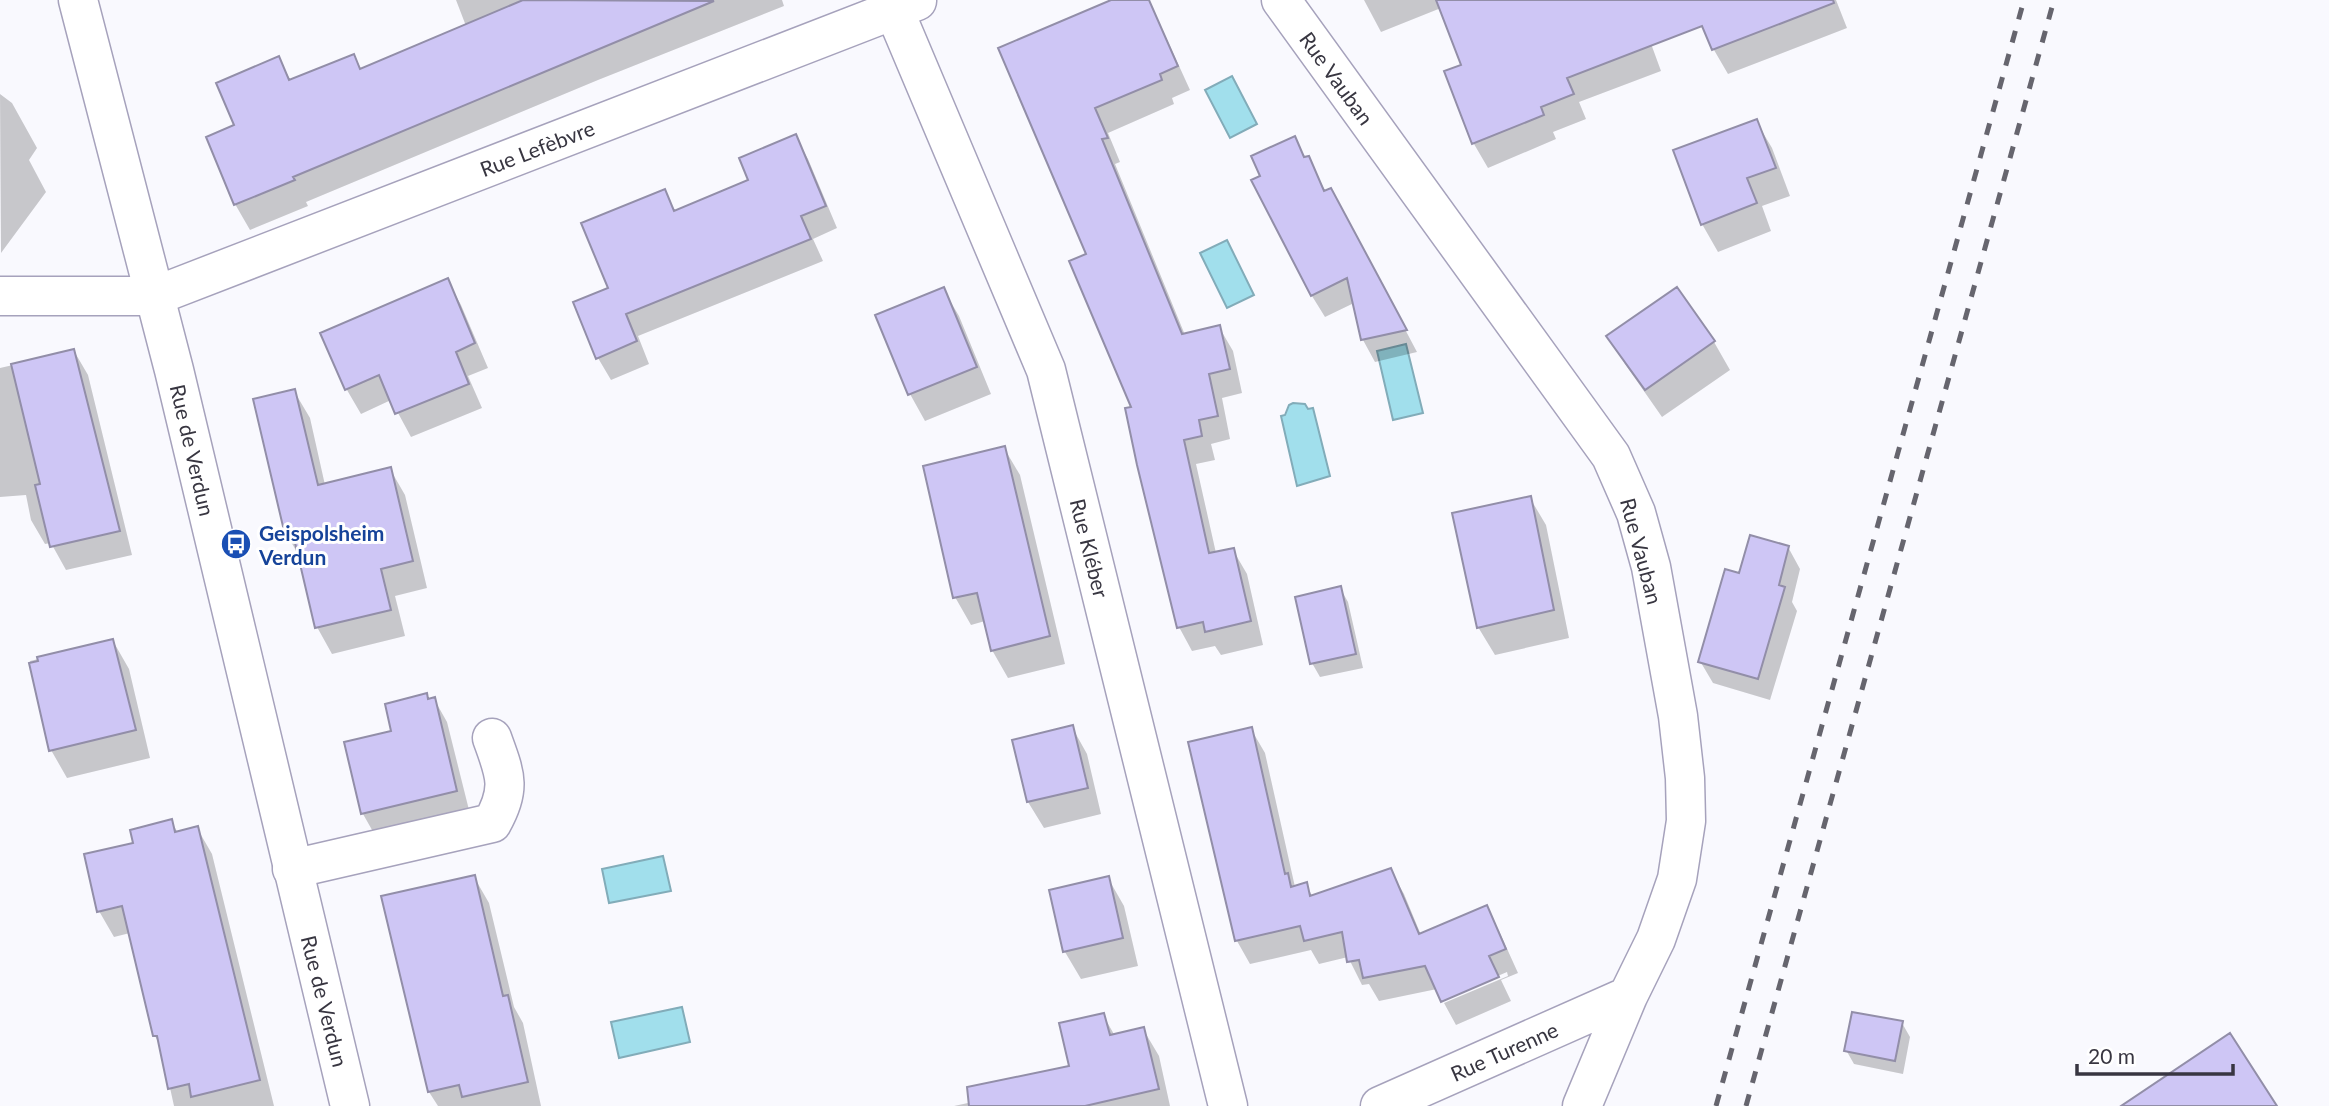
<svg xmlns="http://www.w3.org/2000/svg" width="2329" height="1106" viewBox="0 0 2329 1106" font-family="Lato,sans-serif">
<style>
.water{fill:#a1dfec;stroke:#82acb9;stroke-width:2}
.shadow{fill:#0003}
.building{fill:#cec6f5;stroke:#928ea8;stroke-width:2}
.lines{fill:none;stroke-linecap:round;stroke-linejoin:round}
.minor-casing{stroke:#a6a2bc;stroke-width:41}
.major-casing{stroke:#a6a2bc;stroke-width:41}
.minor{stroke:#fff;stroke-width:38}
.major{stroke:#fff;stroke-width:38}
.rail{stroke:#66656e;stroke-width:5;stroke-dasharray:12 12;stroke-linecap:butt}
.labels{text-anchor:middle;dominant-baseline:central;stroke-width:6;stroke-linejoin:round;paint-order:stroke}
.street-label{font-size:21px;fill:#383641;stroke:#fff}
.transit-label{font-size:21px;font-weight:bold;fill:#164399;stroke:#fff;text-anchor:start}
</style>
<rect width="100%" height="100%" fill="#f9f9fe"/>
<path class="water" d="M 1232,76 L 1257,124 L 1230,138 L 1205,90 Z
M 1227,240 L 1254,295 L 1227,308 L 1200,253 Z
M 1406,344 L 1423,413 L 1393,420 L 1377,351 Z
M 1293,403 L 1305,404 L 1308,409 L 1313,408 L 1330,476 L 1297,486 L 1281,416 L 1285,415 L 1289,405 Z
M 663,856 L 671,891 L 609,903 L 602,869 Z
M 682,1007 L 690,1042 L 619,1058 L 611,1022 Z"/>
<path class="shadow" d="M 456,0 L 782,0 L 784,6 L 598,80 L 306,202 L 308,206 L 250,230 L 235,204 L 236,126 L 279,59 L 291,81 L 354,56 L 362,70 L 466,26 Z
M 1115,0 L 1149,0 L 1190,90 L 1172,98 L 1174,104 L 1108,133 L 1120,162 L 1115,164 L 1185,335 L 1219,327 L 1233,351 L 1242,393 L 1222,398 L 1230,439 L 1211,444 L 1215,460 L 1196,464 L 1216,553 L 1233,550 L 1247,574 L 1263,645 L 1221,655 L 1215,646 L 1192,651 L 1179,627 L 1134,409 L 1088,255 L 1000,49 Z
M 1364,0 L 1635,0 L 1661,71 L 1579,102 L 1586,119 L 1553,132 L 1556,139 L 1488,168 L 1474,144 L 1446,72 L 1463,66 L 1441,8 L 1381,32 Z
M 1695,0 L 1836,0 L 1847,28 L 1728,74 L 1714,50 Z
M 0,94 L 12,103 L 37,148 L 29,160 L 46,192 L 1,253 Z
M 1756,121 L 1772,148 L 1790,196 L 1762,206 L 1771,231 L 1718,252 L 1702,224 Z
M 795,136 L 808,159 L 837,228 L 813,239 L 823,261 L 638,336 L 649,364 L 611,380 L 598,358 L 610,289 L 664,192 L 676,212 L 751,181 Z
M 1294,138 L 1306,159 L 1308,158 L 1326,192 L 1343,212 L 1417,352 L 1375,362 L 1363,340 L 1354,303 L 1325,317 L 1312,296 L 1254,181 L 1262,177 Z
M 448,281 L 461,305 L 488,368 L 468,376 L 482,408 L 411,437 L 391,400 L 361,414 L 347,390 L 323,334 Z
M 943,289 L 959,316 L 991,394 L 925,421 L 910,394 Z
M 1677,289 L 1714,342 L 1730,370 L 1662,417 L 1625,364 L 1609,337 Z
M 74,351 L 88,375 L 132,555 L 66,570 L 51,543 L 45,544 L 31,520 L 26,495 L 0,497 L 0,368 Z
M 294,391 L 310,418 L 325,485 L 390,469 L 405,495 L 427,588 L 395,596 L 405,636 L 332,654 L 317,627 L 301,559 L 287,535 L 255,400 Z
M 1004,448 L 1020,475 L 1065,664 L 1008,678 L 992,650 L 985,621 L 971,625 L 955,597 Z
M 1530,498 L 1546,525 L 1569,638 L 1495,655 L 1478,627 Z
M 1788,547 L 1800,569 L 1792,602 L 1797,611 L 1770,700 L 1713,683 L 1700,661 L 1740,575 Z
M 1340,588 L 1348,602 L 1363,668 L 1320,677 L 1312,663 Z
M 113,641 L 129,669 L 150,758 L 67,778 L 51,750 L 30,661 Z
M 426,695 L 429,700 L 434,699 L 447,722 L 470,814 L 376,837 L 363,814 L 346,743 L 393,732 Z
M 1072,727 L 1087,754 L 1101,814 L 1044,828 L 1028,802 Z
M 1251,729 L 1265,753 L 1295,887 L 1306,885 L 1313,897 L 1390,870 L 1404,894 L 1421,935 L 1486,907 L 1499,931 L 1518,973 L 1501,980 L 1511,1001 L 1456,1025 L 1444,1003 L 1508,976 L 1507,972 L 1442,1000 L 1437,989 L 1379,1001 L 1369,984 L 1362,985 L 1348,957 L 1319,964 L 1311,950 L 1250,964 L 1237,941 Z
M 171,821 L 178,833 L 197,828 L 212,854 L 274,1106 L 174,1106 L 161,1047 L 155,1036 L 130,933 L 114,937 L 99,911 L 135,844 Z
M 474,877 L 489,903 L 514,1007 L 523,1023 L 541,1106 L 438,1106 L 429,1092 Z
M 1108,878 L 1124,906 L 1138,966 L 1081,979 L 1065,952 L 1051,892 Z
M 1103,1015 L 1115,1036 L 1143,1029 L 1159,1056 L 1170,1106 L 954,1106 L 1005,1095 L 1072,1067 Z
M 1902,1023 L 1910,1037 L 1903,1074 L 1854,1064 L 1846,1050 Z"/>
<path class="building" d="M 523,0 L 714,1 L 293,177 L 295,180 L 234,205 L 206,137 L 234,125 L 216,83 L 279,56 L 289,80 L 354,54 L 360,69 Z
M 1111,0 L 1149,0 L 1178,66 L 1160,74 L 1162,80 L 1095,108 L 1108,138 L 1102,139 L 1182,334 L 1220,325 L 1230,369 L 1209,374 L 1218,416 L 1199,420 L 1202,436 L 1184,440 L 1209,553 L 1234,548 L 1251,621 L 1205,632 L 1203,622 L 1177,628 L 1137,465 L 1125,408 L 1131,407 L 1069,261 L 1086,254 L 998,48 Z
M 1436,0 L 1833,0 L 1834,3 L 1712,50 L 1702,26 L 1567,78 L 1574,94 L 1541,107 L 1544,115 L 1472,144 L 1444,71 L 1461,65 Z
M 1757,119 L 1776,168 L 1747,178 L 1757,203 L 1701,225 L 1673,150 Z
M 796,134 L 826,206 L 801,216 L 811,239 L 626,314 L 637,341 L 596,359 L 573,302 L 608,288 L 581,223 L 665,189 L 674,211 L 748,180 L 739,158 Z
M 1295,136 L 1304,157 L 1309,156 L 1324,191 L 1331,188 L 1407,330 L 1361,340 L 1347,278 L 1311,296 L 1251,180 L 1260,176 L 1251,156 Z
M 448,278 L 475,343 L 456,352 L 469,384 L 395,414 L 379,375 L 345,390 L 320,333 Z
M 944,287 L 977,367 L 908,395 L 875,315 Z
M 1677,287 L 1715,341 L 1645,390 L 1606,336 Z
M 74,349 L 120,531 L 50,547 L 35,485 L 40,484 L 11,364 Z
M 295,389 L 318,485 L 391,467 L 413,561 L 381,569 L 391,610 L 315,628 L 293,534 L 285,535 L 253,399 Z
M 1005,446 L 1050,636 L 991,651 L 977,593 L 953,598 L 923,466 Z
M 1531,496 L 1554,610 L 1477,628 L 1452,513 Z
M 1750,535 L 1789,546 L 1779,585 L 1785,587 L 1758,679 L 1698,662 L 1725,569 L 1739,573 Z
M 1341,586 L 1356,654 L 1310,664 L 1295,597 Z
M 113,639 L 136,730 L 49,751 L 29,663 L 38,661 L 37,657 Z
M 427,693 L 428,699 L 435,697 L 457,791 L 361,814 L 344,742 L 391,731 L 385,704 Z
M 1073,725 L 1088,788 L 1027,802 L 1012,740 Z
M 1252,727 L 1285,874 L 1288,873 L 1291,887 L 1307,882 L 1310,896 L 1391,868 L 1419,934 L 1487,905 L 1506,949 L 1489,956 L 1499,977 L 1441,1002 L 1425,966 L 1363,978 L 1359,960 L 1347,962 L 1342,932 L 1304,941 L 1300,926 L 1235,941 L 1188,742 Z
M 172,819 L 175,832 L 198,826 L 260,1080 L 191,1097 L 189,1084 L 168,1089 L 157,1036 L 153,1036 L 122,906 L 97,912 L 84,854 L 133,843 L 130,830 Z
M 475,875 L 503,996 L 508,995 L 528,1082 L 462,1097 L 459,1085 L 428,1092 L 381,896 Z
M 1109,876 L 1123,938 L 1063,952 L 1049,890 Z
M 1852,1012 L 1903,1021 L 1895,1061 L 1844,1051 Z
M 1104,1013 L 1110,1035 L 1144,1027 L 1159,1089 L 1085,1106 L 969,1106 L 967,1087 L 1069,1066 L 1059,1023 Z
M 2230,1033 L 2277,1106 L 2121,1106 Z"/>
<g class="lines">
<g class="minor-casing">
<path id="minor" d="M 1281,0 L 1611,456 L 1636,513 L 1651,567 L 1678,716 L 1685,778 L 1686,821 L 1677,879 L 1656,939 L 1628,996 L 1582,1106
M 894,10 L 1046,370 L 1228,1106
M 0,296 L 155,296 L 917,1
M 292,869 L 492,823 C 512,788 505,774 492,738
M 1380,1106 L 1628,996"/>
</g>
<g class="major-casing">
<path id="major" d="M 78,0 L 174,370 L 350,1106"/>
</g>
<use href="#minor" class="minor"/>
<use href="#major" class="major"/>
<path class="rail" d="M 1716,1106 L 2024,0
M 1746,1106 L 2054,0"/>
</g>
<defs>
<g id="bus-disc" transform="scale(1.575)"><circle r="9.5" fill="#1a4fb4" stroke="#fff"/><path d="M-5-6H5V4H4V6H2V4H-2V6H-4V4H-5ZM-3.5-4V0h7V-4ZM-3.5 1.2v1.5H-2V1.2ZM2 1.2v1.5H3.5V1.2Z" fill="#fff"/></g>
</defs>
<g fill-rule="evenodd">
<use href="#bus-disc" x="236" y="544"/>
</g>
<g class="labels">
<g class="street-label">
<text transform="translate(1337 78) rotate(54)">Rue Vauban</text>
<text transform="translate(537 148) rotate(-21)">Rue Lefèbvre</text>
<text transform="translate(193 450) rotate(77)">Rue de Verdun</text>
<text transform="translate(1090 548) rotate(76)">Rue Kléber</text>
<text transform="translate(1642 551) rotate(75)">Rue Vauban</text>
<text transform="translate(325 1001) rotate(76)">Rue de Verdun</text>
<text transform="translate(1504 1051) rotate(-24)">Rue Turenne</text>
</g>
<g class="transit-label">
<text x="259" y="532">Geispolsheim<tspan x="259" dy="24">Verdun</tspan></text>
</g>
</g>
<path d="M2077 1064v10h156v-10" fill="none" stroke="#383641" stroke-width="3.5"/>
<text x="2088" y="1064" font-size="21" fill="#383641" stroke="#ffffff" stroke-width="5" paint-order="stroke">20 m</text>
</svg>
